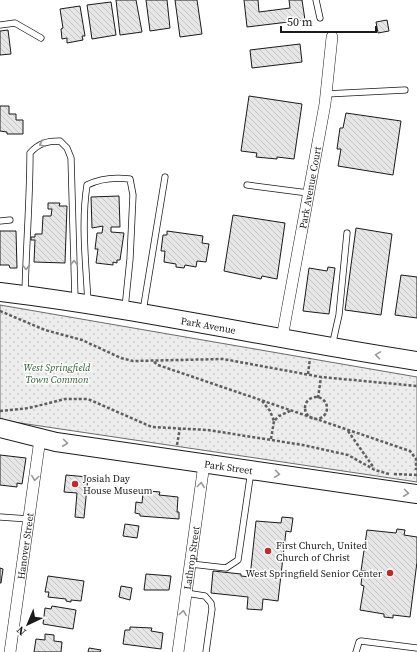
<svg xmlns="http://www.w3.org/2000/svg" width="417" height="652" viewBox="0 0 417 652" font-family="'Source Serif 4',serif">
<style>
.grass{fill:url(#grass-dots);stroke:#6a6a6a}
.building{fill:url(#building-back-hatch);stroke:#1a1a1a}
.lines{fill:none;stroke-linecap:round;stroke-linejoin:round}
.lane-casing{stroke:#1a1a1a;stroke-width:7}
.street-casing{stroke:#1a1a1a;stroke-width:12}
.primary-casing{stroke:#1a1a1a;stroke-width:20}
.path{stroke:#5f5f5f;stroke-width:2.5;stroke-dasharray:3 2;stroke-linecap:butt}
.lane{stroke:#fff;stroke-width:5.5}
.street{stroke:#fff;stroke-width:11}
.primary{stroke:#fff;stroke-width:18}
.oneway{stroke:#989898}
.poi-dot{fill:#c62828;stroke:#fff;stroke-width:1.5}
.labels{text-anchor:middle;dominant-baseline:central;stroke-width:3;stroke-linejoin:round;paint-order:stroke}
.street-label{font-size:10px;fill:#1a1a1a;stroke:#fff}
.park-label{font-size:10px;font-style:italic;fill:#2b5a34;stroke:#fff}
.poi-label{font-size:10px;fill:#1a1a1a;stroke:#fff;text-anchor:start}
</style>
<defs>
<pattern id="grass-dots" width="8" height="8" patternUnits="userSpaceOnUse"><rect width="8" height="8" fill="#ededed"/><path d="M2 2h.1M6 6h.1" fill="none" stroke="#cbcbcb" stroke-width="1.8" stroke-linecap="round"/></pattern>
<pattern id="building-back-hatch" width="6" height="6" patternUnits="userSpaceOnUse"><rect width="6" height="6" fill="#e6e6e6"/><path d="M-1 5l2 2M0 0l6 6M5-1l2 2" fill="none" stroke="#c5c5c5"/></pattern>
</defs>
<rect width="100%" height="100%" fill="#fff"/>
<path class="grass" d="M 0,305 L 417,377 L 417,482 L 0,420 Z"/>
<path class="building" d="M 116,0 L 136,0 L 142,32 L 120,35 Z
M 146,0 L 167,0 L 170,28 L 150,31 Z
M 175,0 L 197,0 L 202,34 L 180,37 Z
M 244,0 L 258,0 L 259,12 L 290,8 L 289,0 L 302,0 L 305,20 L 247,27 Z
M 111,2 L 116,35 L 92,39 L 87,5 Z
M 80,6 L 85,36 L 82,36 L 83,40 L 67,43 L 67,38 L 62,39 L 61,29 L 63,28 L 60,9 Z
M 387,20 L 389,31 L 378,33 L 376,22 Z
M 8,30 L 11,54 L 0,55 L 0,31 Z
M 300,44 L 302,62 L 252,68 L 250,50 Z
M 249,96 L 302,104 L 294,159 L 277,157 L 277,159 L 256,157 L 257,153 L 241,151 Z
M 0,106 L 9,106 L 9,114 L 16,114 L 16,120 L 23,120 L 23,134 L 7,134 L 7,132 L 0,131 Z
M 346,113 L 401,121 L 393,175 L 338,166 L 341,149 L 337,149 L 340,128 L 343,128 Z
M 119,196 L 120,227 L 111,227 L 111,232 L 124,233 L 120,260 L 117,260 L 117,263 L 113,262 L 113,265 L 96,263 L 98,249 L 95,249 L 97,233 L 102,233 L 103,226 L 92,228 L 91,197 Z
M 48,203 L 60,203 L 59,206 L 67,206 L 65,263 L 34,262 L 35,240 L 31,240 L 31,237 L 35,237 L 35,234 L 42,234 L 43,216 L 51,216 L 52,209 L 48,209 Z
M 233,215 L 285,223 L 277,279 L 262,276 L 261,279 L 224,271 Z
M 356,228 L 392,234 L 381,315 L 345,310 Z
M 0,231 L 16,231 L 17,268 L 10,268 L 9,265 L 0,265 Z
M 167,231 L 203,236 L 202,243 L 209,244 L 206,262 L 197,261 L 196,267 L 185,265 L 184,268 L 176,267 L 176,264 L 164,262 L 165,251 L 161,251 L 163,235 L 167,235 Z
M 328,267 L 335,268 L 329,314 L 303,311 L 309,268 L 327,271 Z
M 401,275 L 417,277 L 417,318 L 395,315 Z
M 0,455 L 26,458 L 22,484 L 17,483 L 17,487 L 0,485 Z
M 66,475 L 88,477 L 84,518 L 75,517 L 77,493 L 64,492 Z
M 149,491 L 160,492 L 159,495 L 178,497 L 177,512 L 179,512 L 179,519 L 140,516 L 140,514 L 135,513 L 136,502 L 142,503 L 143,494 L 149,494 Z
M 282,517 L 293,518 L 291,532 L 286,531 L 278,601 L 263,599 L 262,610 L 247,609 L 248,597 L 211,593 L 213,571 L 241,574 L 241,576 L 250,577 L 256,521 L 281,523 Z
M 125,524 L 139,526 L 137,538 L 123,536 Z
M 397,529 L 405,530 L 404,535 L 417,537 L 417,562 L 410,617 L 393,615 L 393,618 L 384,617 L 384,614 L 360,610 L 364,586 L 361,585 L 362,575 L 365,575 L 366,571 L 361,571 L 367,530 L 396,533 Z
M 0,568 L 3,569 L 1,583 L 0,583 Z
M 146,574 L 171,576 L 169,590 L 144,590 Z
M 48,576 L 84,581 L 81,601 L 71,600 L 71,602 L 66,601 L 66,599 L 48,597 L 49,592 L 45,592 Z
M 121,586 L 132,588 L 130,600 L 119,597 Z
M 52,606 L 76,610 L 73,629 L 43,624 L 45,608 L 51,609 Z
M 130,627 L 152,628 L 151,631 L 163,633 L 161,649 L 123,644 L 125,630 L 130,630 Z
M 45,634 L 54,635 L 54,641 L 62,642 L 61,652 L 34,652 L 36,639 L 45,640 Z
M 89,648 L 101,650 L 100,652 L 88,652 Z"/>
<g class="lines">
<g class="lane-casing">
<path id="lane" d="M 316,0 L 320,18
M 0,25 L 15,23 L 41,38
M 326,94 L 405,90
M 247,185 L 308,193
M 0,221 L 10,220
M 25,294 C 26,247 30,200 30,153 C 39,143 47,141 60,141 L 67,148 L 71,158 L 75,299
M 88,303 C 86,264 81,223 87,185 C 101,178 115,177 130,179 L 133,195 L 130,259 L 125,308
M 143,311 L 165,177
M 332,346 L 339,315 L 347,233
M 0,517 L 29,519
M 191,564 L 226,568 L 238,560 L 251,471
M 186,593 L 205,596 L 211,603 L 212,609 L 206,652
M 356,652 L 359,642 L 361,641 L 417,648"/>
</g>
<g class="street-casing">
<g id="street">
<path id="s1" d="M 282,338 L 325,104 L 332,37"/>
<path id="s2" d="M 10,652 L 40,439"/>
<path id="s3" d="M 178,652 L 204,464"/>
</g>
</g>
<g class="primary-casing">
<g id="primary">
<path id="s4" d="M 0,292 C 140,309 278,340 417,361"/>
<path id="s5" d="M 0,428 L 56,442 L 417,494"/>
</g>
</g>
<path class="path" d="M 0,311 L 45,330 L 82,340 L 121,358 L 133,361 L 223,359 L 321,377 L 417,386
M 154,362 L 158,365 L 410,451 L 416,459 L 416,470
M 308,374 L 310,358
M305 408a11 11 0 1 1 22 0a11 11 0 1 1-22 0Z
M 318,398 L 321,377
M 262,401 L 270,411 L 274,421 L 279,416 L 290,411
M 0,411 L 29,408 L 65,399 L 88,399 L 152,427 L 208,430 L 303,445 L 348,455 L 375,470 L 389,474
M 348,431 L 374,468
M 271,439 L 274,421
M 177,445 L 180,428
M 394,474 L 417,475"/>
<use href="#lane" class="lane"/>
<use href="#street" class="street"/>
<use href="#primary" class="primary"/>
</g>
<defs><path id="oneway-chevron" d="M-2-3.5L2.5 0L-2 3.5" fill="none" stroke-width="1.6" stroke-linecap="round" stroke-linejoin="round"/></defs>
<g class="oneway">
<use href="#oneway-chevron" transform="translate(42 144) rotate(155)"/>
<use href="#oneway-chevron" transform="translate(74 263) rotate(-91)"/>
<use href="#oneway-chevron" transform="translate(26 267) rotate(92)"/>
<use href="#oneway-chevron" transform="translate(378 355) rotate(-171)"/>
<use href="#oneway-chevron" transform="translate(65 443) rotate(8)"/>
<use href="#oneway-chevron" transform="translate(277 474) rotate(8)"/>
<use href="#oneway-chevron" transform="translate(35 478) rotate(98)"/>
<use href="#oneway-chevron" transform="translate(201 485) rotate(-82)"/>
<use href="#oneway-chevron" transform="translate(406 493) rotate(8)"/>
<use href="#oneway-chevron" transform="translate(183 613) rotate(-82)"/>
</g>
<g class="poi-dot">
<circle cx="75" cy="484" r="4"/>
<circle cx="268" cy="551" r="4"/>
<circle cx="390" cy="573" r="4"/>
</g>
<g class="labels">
<g class="street-label">
<text stroke="none"><textPath href="#s1" startOffset="153">Park Avenue Court</textPath></text>
<text stroke="none"><textPath href="#s4" startOffset="211">Park Avenue</textPath></text>
<text stroke="none"><textPath href="#s5" startOffset="232">Park Street</textPath></text>
<text stroke="none"><textPath href="#s2" startOffset="107">Hanover Street</textPath></text>
<text stroke="none"><textPath href="#s3" startOffset="95">Lathrop Street</textPath></text>
</g>
<g class="park-label">
<text x="57" y="367">West Springfield<tspan x="57" dy="12">Town Common</tspan></text>
</g>
<g class="poi-label">
<text x="83" y="478">Josiah Day<tspan x="83" dy="12">House Museum</tspan></text>
<text x="276" y="545">First Church, United<tspan x="276" dy="12">Church of Christ</tspan></text>
<text x="382" y="573" text-anchor="end">West Springfield Senior Center</text>
</g>
</g>
<g transform="translate(28 624) rotate(224)" stroke="#ffffff" stroke-width="3" paint-order="stroke">
<path d="M0-3L7 15L0 10L-7 15Z" fill="#1a1a1a"/>
<text y="-6" font-size="11" font-weight="bold" text-anchor="middle" fill="#1a1a1a">N</text>
</g>
<path d="M281 26v6h95v-6" fill="none" stroke="#1a1a1a" stroke-width="2"/>
<text x="287" y="26" font-size="12" fill="#1a1a1a" stroke="#ffffff" stroke-width="3" paint-order="stroke">50 m</text>
</svg>
